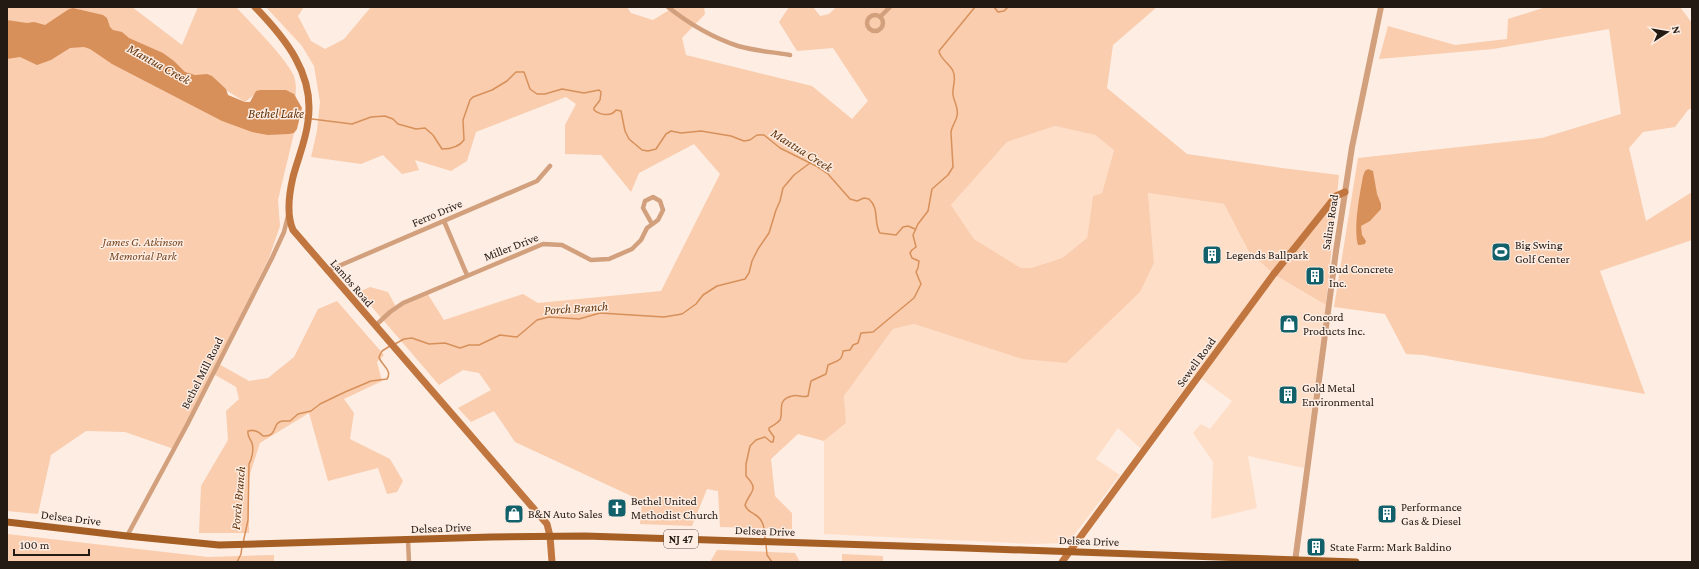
<svg xmlns="http://www.w3.org/2000/svg" width="1699" height="569" viewBox="0 0 1699 569" font-family="'Crimson Pro',serif">
<style>
.built{fill:#ffdec8}
.green{fill:#f9cdae;fill-rule:evenodd}
.water{fill:#d8905b}
.lines{fill:none;stroke-linecap:round;stroke-linejoin:round}
.stream{stroke:#d8905b;stroke-width:1.5}
.minor{stroke:#d2a07d;stroke-width:4.5}
.tertiary{stroke:#d2a07d;stroke-width:6}
.secondary{stroke:#c0763e;stroke-width:7}
.primary{stroke:#a55e24;stroke-width:7}
.labels{text-anchor:middle;dominant-baseline:central;stroke-width:3;stroke-linejoin:round;paint-order:stroke}
.shield{fill:#fdede3;stroke:#645952;stroke-width:1}
.shield-label{font-size:11px;font-weight:bold;fill:#231a14}
.street-label{font-size:12px;fill:#231a14;stroke:#fdede3}
.park-label{font-size:12px;font-style:italic;fill:#794823;stroke:#fdede3}
.poi-label{font-size:12px;fill:#231a14;stroke:#fdede3;text-anchor:start}
.water-label{font-size:13px;font-style:italic;fill:#64350c;stroke:#fdede3}
</style>
<rect width="100%" height="100%" fill="#fdede3"/>
<path class="built" d="M 1055,126 L 1095,135 L 1114,150 L 1102,193 L 1093,196 L 1087,238 L 1062,258 L 1031,268 L 1021,268 L 974,239 L 951,205 L 1007,142 Z
M 1148,193 L 1224,204 L 1249,252 L 1275,275 L 1326,305 L 1304,468 L 1248,456 L 1257,508 L 1211,519 L 1213,462 L 1193,433 L 1201,424 L 1210,429 L 1232,401 L 1195,374 L 1141,449 L 1118,428 L 1096,459 L 1120,475 L 1068,543 L 1032,544 L 824,534 L 824,441 L 846,423 L 844,396 L 893,329 L 914,324 L 1022,359 L 1139,292 L 1154,263 Z"/>
<path class="green" d="M 7,7 L 132,7 L 182,45 L 198,7 L 236,7 C 254,27 280,51 293,74 C 297,82 296,92 295,102 L 260,90 L 245,102 L 202,75 L 222,121 L 294,133 L 278,200 L 280,226 L 269,258 L 217,363 L 249,381 L 268,378 L 294,357 L 318,309 L 337,301 L 384,355 L 377,362 L 382,381 L 344,399 L 354,413 L 350,439 L 390,459 L 403,481 L 397,492 L 387,494 L 378,468 L 328,481 L 309,413 L 260,443 L 249,477 L 249,533 L 199,533 L 201,486 L 228,440 L 226,411 L 239,399 L 236,387 L 212,373 L 174,449 L 125,432 L 86,431 L 51,455 L 38,514 L 7,511 Z
M 266,7 L 304,7 L 298,16 L 311,41 L 325,49 L 344,39 L 371,7 L 627,7 L 631,13 L 653,20 L 674,7 L 704,7 L 705,14 L 682,38 L 686,55 L 812,86 L 852,119 L 868,101 L 833,48 L 797,51 L 779,22 L 789,7 L 813,7 L 820,16 L 829,14 L 836,7 L 1157,7 L 1113,45 L 1107,88 L 1187,154 L 1282,168 L 1339,175 L 1326,305 L 1275,275 L 1249,252 L 1224,204 L 1148,193 L 1154,263 L 1140,292 L 1066,363 L 1022,359 L 914,324 L 893,329 L 844,396 L 846,423 L 824,441 L 798,434 L 771,459 L 775,496 L 792,513 L 792,529 L 720,527 L 718,491 L 707,489 L 692,526 L 640,524 L 642,501 L 515,442 L 494,411 L 471,422 L 458,408 L 491,390 L 479,373 L 463,370 L 439,385 L 359,292 L 370,287 L 388,292 L 396,307 L 427,293 L 444,320 L 523,294 L 538,303 L 661,291 L 720,174 L 694,144 L 639,173 L 631,192 L 601,155 L 565,154 L 565,125 L 576,104 L 566,97 L 476,132 L 467,161 L 451,171 L 415,160 L 419,170 L 402,174 L 383,155 L 361,164 L 311,157 L 317,131 L 320,102 L 314,66 L 302,46 ZM 1055,126 L 1095,135 L 1114,150 L 1102,193 L 1093,196 L 1087,238 L 1062,258 L 1031,268 L 1021,268 L 974,239 L 951,205 L 1007,142 Z
M 1546,7 L 1680,7 L 1692,23 L 1692,108 L 1688,110 L 1675,127 L 1643,132 L 1629,148 L 1646,221 L 1692,192 L 1692,240 L 1600,271 L 1645,394 L 1423,355 L 1406,354 L 1385,314 L 1334,307 L 1358,158 L 1542,138 L 1621,114 L 1609,29 L 1493,49 L 1379,59 L 1388,26 L 1455,45 L 1507,39 L 1508,19 Z
M 7,534 L 208,557 L 274,555 L 274,562 L 7,562 Z
M 717,550 L 795,553 L 800,562 L 710,562 Z
M 842,554 L 883,556 L 883,562 L 842,562 Z"/>
<path class="water" d="M 73,8 L 103,15 L 107,18 L 110,27 L 113,30 L 122,32 L 129,38 L 163,53 L 174,61 L 185,72 L 195,75 L 207,74 L 212,76 L 226,89 L 228,95 L 245,102 L 250,102 L 256,91 L 260,90 L 286,90 L 294,94 L 302,108 L 297,129 L 294,133 L 289,134 L 268,135 L 252,132 L 222,121 L 112,64 L 90,49 L 84,47 L 70,48 L 51,60 L 37,65 L 20,57 L 7,59 L 7,20 L 27,23 L 34,22 L 45,25 L 69,9 Z
M 1368,169 L 1373,171 L 1377,194 L 1381,204 L 1381,209 L 1370,221 L 1361,226 L 1362,235 L 1366,241 L 1365,244 L 1360,245 L 1358,245 C 1353,228 1360,193 1363,176 L 1365,171 Z"/>
<g class="lines">
<path class="stream" d="M 994,7 L 998,12 L 1004,11 L 1008,7
M 297,117 L 304,118
M 312,119 L 352,124 L 371,117 L 385,116 L 393,119 L 398,124 L 416,129 L 425,128 L 433,135 L 442,149 C 450,149 459,147 464,140 L 463,120 L 470,100 L 473,97 L 492,90 L 507,81 L 516,72 L 524,72 L 530,89 L 537,94 L 545,94 L 562,89 L 584,93 L 599,90 L 601,92 L 600,100 L 594,108 L 594,110 C 600,115 611,117 616,110 L 621,111 L 625,131 L 629,139 L 642,150 L 648,151 L 656,149 L 666,134 L 671,131 L 681,133 L 701,131 L 731,136 L 744,141 L 750,140 L 757,135 L 764,135 L 780,148 L 816,166 L 828,174 L 850,199 L 857,201 L 864,198 L 869,199 C 880,209 873,222 880,233 L 896,235 L 903,227 L 908,226 L 915,229
M 395,344 L 404,339 L 412,338 L 429,344 L 445,343 L 460,348 L 469,345 L 479,345 L 500,335 L 517,337 L 537,320 L 549,317 L 579,319 L 600,313 L 664,317 L 682,314 L 696,304 L 703,295 L 717,286 L 745,279 L 749,273 L 752,261 L 758,249 L 769,233 L 776,210 L 780,201 L 783,188 L 794,175 L 810,163
M 765,540 C 765,530 764,519 754,514 C 750,511 747,511 745,505 C 750,490 760,491 746,476 L 746,464 L 750,446 L 756,440 L 765,437 L 771,442 L 773,442 L 774,437 L 769,430 L 769,428 C 773,425 777,424 780,420 C 784,411 776,400 792,396 C 797,394 802,398 808,396 L 811,381 L 826,374 L 828,365 C 836,361 842,362 843,351 L 850,350 L 853,345 L 858,343 L 861,333 L 873,332 L 914,298 L 921,284 L 916,272 L 918,268 L 919,261 L 912,258 L 910,253 L 912,250 L 916,247 L 913,235 L 918,224 L 928,211 L 932,189 L 948,175 L 953,167 L 951,133 C 951,127 956,122 957,116 C 959,108 954,102 953,95 C 952,86 957,79 953,71 C 949,63 940,59 939,51 L 975,7
M 243,543 L 248,520 L 249,464 C 252,459 254,449 252,443 C 250,438 247,436 248,431 C 254,429 259,432 263,436 C 279,437 271,422 283,421 C 285,421 288,421 290,421 L 298,414 L 311,411 L 320,404 L 345,392 L 371,381 L 387,379 C 393,370 381,365 379,357 L 382,351 L 390,346
M 766,544 L 767,555 L 772,562
M 237,562 L 241,554 L 242,546"/>
<path class="minor" d="M 668,7 C 688,23 714,38 738,46 C 755,51 773,52 790,55
M867 23a8 8 0 1 1 16 0a8 8 0 1 1-16 0Z
M 880,17 L 890,7
M 444,221 L 467,275
M 327,271 L 537,181 L 550,166
M 375,326 L 390,312 L 403,303 L 543,244 L 562,245 L 591,260 L 609,259 L 632,249 L 641,240 L 647,228 L 658,220 L 663,210 L 660,201 L 653,197 L 645,201 L 643,208 L 652,224
M 127,536 L 187,425 L 272,258 L 284,232 L 288,216
M 408,540 L 409,562"/>
<path class="tertiary" d="M 1295,562 L 1336,251 L 1352,147 L 1381,7"/>
<path class="secondary" d="M 255,7 C 285,38 315,74 308,121 C 306,140 298,158 293,177 C 289,194 286,214 293,230 L 547,524 L 550,536 L 552,562
M 1062,562 L 1273,275 L 1336,196 L 1345,192"/>
<path class="primary" d="M 7,522 L 127,536 L 219,545 L 491,537 L 585,536 L 964,548 L 1356,562"/>
</g>
<defs>
<g id="stadium-square" transform="scale(1)"><rect x="-9" y="-9" width="18" height="18" rx="4" fill="#12616a" stroke="#fdede3"/><path d="M0-5a6.5 5 0 1 0 0 10a6.5 5 0 1 0 0-10ZM-3.5-1.8h7v3.6h-7Z" fill="#fff"/></g>
<g id="building-square" transform="scale(1)"><rect x="-9" y="-9" width="18" height="18" rx="4" fill="#12616a" stroke="#fdede3"/><path d="M-4-6H4V6H1V3H-1V6H-4ZM-2.5-4.3h1.7v1.8h-1.7ZM.8-4.3h1.7v1.8H.8ZM-2.5-1h1.7V.8h-1.7ZM.8-1h1.7V.8H.8Z" fill="#fff"/></g>
<g id="shop-square" transform="scale(1)"><rect x="-9" y="-9" width="18" height="18" rx="4" fill="#12616a" stroke="#fdede3"/><path d="M-5-2.5h2.3a2.7 3.5 0 0 1 5.4 0H5L5.5 6h-11ZM-1.5-2.5h3a1.5 2.3 0 0 0-3 0Z" fill="#fff"/></g>
<g id="church-square" transform="scale(1)"><rect x="-9" y="-9" width="18" height="18" rx="4" fill="#12616a" stroke="#fdede3"/><path d="M-1.2-6h2.4v3.5h3.3v2.4h-3.3V6h-2.4V-.1h-3.3v-2.4h3.3Z" fill="#fff"/></g>
</defs>
<g fill-rule="evenodd">
<use href="#stadium-square" x="1501" y="252"/>
<use href="#building-square" x="1212" y="255"/>
<use href="#building-square" x="1315" y="276"/>
<use href="#shop-square" x="1289" y="324"/>
<use href="#building-square" x="1288" y="395"/>
<use href="#church-square" x="617" y="508"/>
<use href="#shop-square" x="514" y="514"/>
<use href="#building-square" x="1387" y="514"/>
<use href="#building-square" x="1316" y="547"/>
</g>
<g class="labels">
<rect class="shield" x="664" y="530" width="34" height="18" rx="3"/>
<g class="shield-label">
<text x="681" y="539">NJ 47</text>
</g>
<g class="street-label">
<text transform="translate(437 213) rotate(-23)">Ferro Drive</text>
<text transform="translate(1330 222) rotate(-81)">Salina Road</text>
<text transform="translate(511 247) rotate(-21)">Miller Drive</text>
<text transform="translate(352 283) rotate(49)">Lambs Road</text>
<text transform="translate(1196 362) rotate(-54)">Sewell Road</text>
<text transform="translate(202 373) rotate(-63)">Bethel Mill Road</text>
<text transform="translate(71 518) rotate(7)">Delsea Drive</text>
<text transform="translate(441 528) rotate(-2)">Delsea Drive</text>
<text transform="translate(765 531) rotate(2)">Delsea Drive</text>
<text transform="translate(1089 541) rotate(2)">Delsea Drive</text>
</g>
<g class="park-label">
<text x="143" y="242">James G. Atkinson<tspan x="143" dy="14">Memorial Park</tspan></text>
</g>
<g class="poi-label">
<text x="1515" y="245">Big Swing<tspan x="1515" dy="14">Golf Center</tspan></text>
<text x="1226" y="255">Legends Ballpark</text>
<text x="1329" y="269">Bud Concrete<tspan x="1329" dy="14">Inc.</tspan></text>
<text x="1303" y="317">Concord<tspan x="1303" dy="14">Products Inc.</tspan></text>
<text x="1302" y="388">Gold Metal<tspan x="1302" dy="14">Environmental</tspan></text>
<text x="631" y="501">Bethel United<tspan x="631" dy="14">Methodist Church</tspan></text>
<text x="1401" y="507">Performance<tspan x="1401" dy="14">Gas &amp; Diesel</tspan></text>
<text x="528" y="514">B&amp;N Auto Sales</text>
<text x="1330" y="547">State Farm: Mark Baldino</text>
</g>
<g class="water-label">
<text transform="translate(159 64) rotate(29)">Mantua Creek</text>
<text x="276" y="113">Bethel Lake</text>
<text transform="translate(802 150) rotate(32)">Mantua Creek</text>
<text transform="translate(576 308) rotate(-4)">Porch Branch</text>
<text transform="translate(238 498) rotate(-85)">Porch Branch</text>
</g>
</g>
<rect width="1699" height="569" fill="none" stroke="#231a14" stroke-width="16"/>
<g transform="translate(1667 32) rotate(78)" stroke="#fdede3" stroke-width="3" paint-order="stroke">
<path d="M0-3L7 15L0 10L-7 15Z" fill="#231a14"/>
<text y="-6" font-size="11" font-weight="bold" text-anchor="middle" fill="#231a14">N</text>
</g>
<path d="M14 549v6h75v-6" fill="none" stroke="#231a14" stroke-width="2"/>
<text x="20" y="549" font-size="12" fill="#231a14" stroke="#fdede3" stroke-width="3" paint-order="stroke">100 m</text>
</svg>
